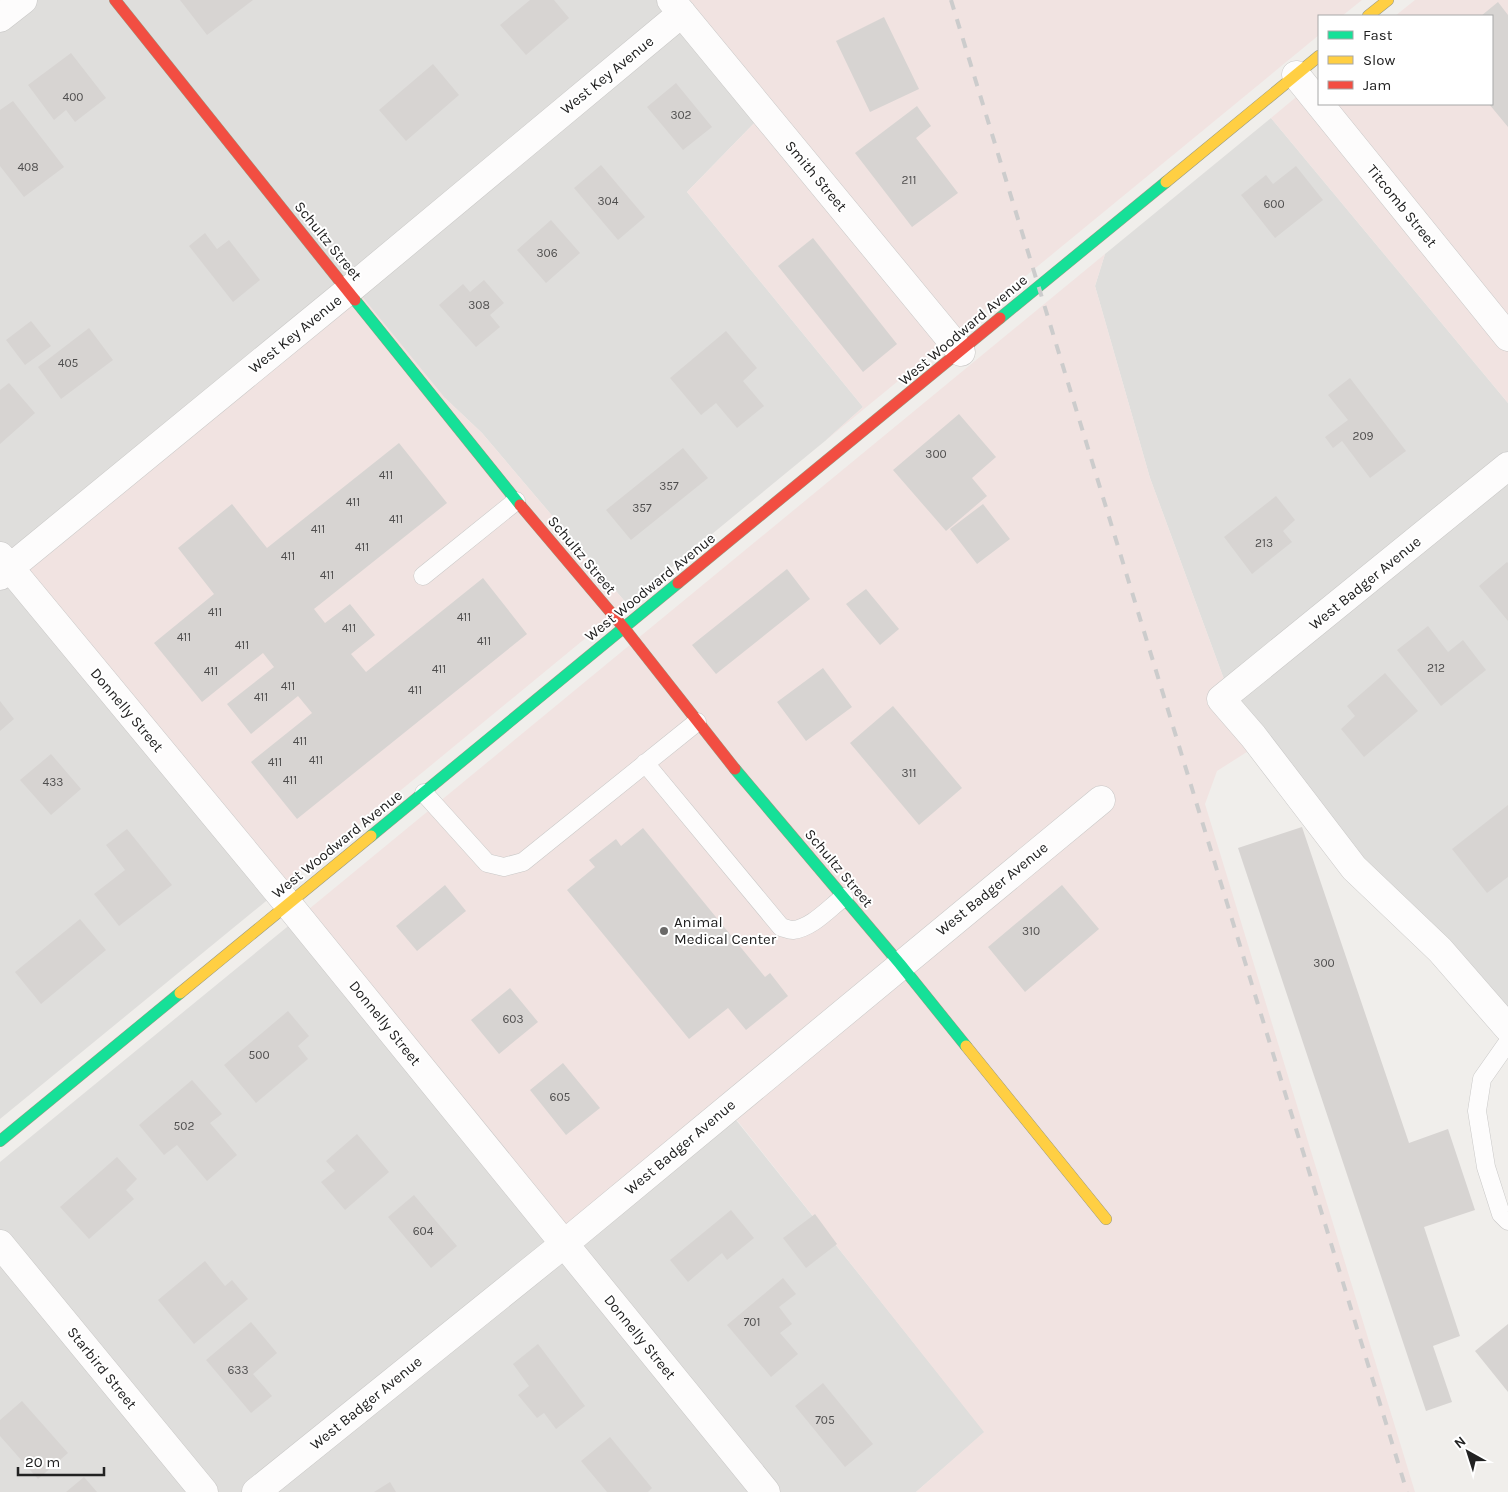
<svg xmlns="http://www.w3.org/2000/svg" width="1508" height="1492" viewBox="0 0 1508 1492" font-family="Karla,sans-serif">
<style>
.residential{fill:#dfdedc}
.commercial{fill:#f1e3e1}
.building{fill:#d7d4d2}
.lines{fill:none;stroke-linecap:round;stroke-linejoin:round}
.lane-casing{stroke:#c9c8c7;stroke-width:19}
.street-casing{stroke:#c9c8c7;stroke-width:29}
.fast-casing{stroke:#999a82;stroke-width:12}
.slow-casing{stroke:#999a82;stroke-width:12}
.jam-casing{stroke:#999a82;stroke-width:12}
.lane{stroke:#fdfcfc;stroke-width:18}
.street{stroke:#fdfcfc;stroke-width:28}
.fast{stroke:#16e098;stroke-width:11}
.slow{stroke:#ffcf43;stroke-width:11}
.jam{stroke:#f24e42;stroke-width:11}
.rail{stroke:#ccc;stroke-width:4;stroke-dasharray:10 10;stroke-linecap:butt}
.poi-dot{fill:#6a6968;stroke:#fff;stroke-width:2}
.labels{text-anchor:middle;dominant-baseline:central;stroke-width:4;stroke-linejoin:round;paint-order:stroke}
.number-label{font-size:12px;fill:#4f4e4e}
.street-label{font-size:15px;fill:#222;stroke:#fff}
.poi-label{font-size:15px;fill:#222;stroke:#fff;text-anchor:start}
</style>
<rect width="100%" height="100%" fill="#f0eeeb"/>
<path class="residential" d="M 0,0 L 683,0 L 768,109 L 687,192 L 863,407 L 825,441 L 627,604 L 482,433 L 445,398 L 282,888 L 0,1119 Z
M 1271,118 L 1508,403 L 1508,1047 L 1250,750 L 1150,478 L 1095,286 L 1105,254 Z
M 303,914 L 724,1105 L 985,1432 L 916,1492 L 0,1492 L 0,1162 Z"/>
<path class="commercial" d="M 683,0 L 1362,0 L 1342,16 L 1319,16 L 1319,35 L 825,441 L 863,407 L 687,192 L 768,109 Z
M 1415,0 L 1508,0 L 1508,403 L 1271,118 L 1319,78 L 1319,104 L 1492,104 L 1492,16 L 1395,16 Z
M 1105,254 L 1095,286 L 1150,478 L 1250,750 L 1217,771 L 1205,804 L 1415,1492 L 916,1492 L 984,1432 L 725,1105 L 569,1244 L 303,914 Z
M 356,289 L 445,398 L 482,433 L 627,604 L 282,888 L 16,559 Z"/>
<path class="building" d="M 180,0 L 253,0 L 207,35 Z
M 530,0 L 554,0 L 569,18 L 526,55 L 500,25 Z
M 1498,2 L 1508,15 L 1508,127 L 1489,104 L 1492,104 L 1492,16 L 1481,16 Z
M 884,17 L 919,89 L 870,112 L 836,41 Z
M 71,53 L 106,98 L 75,122 L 66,110 L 54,120 L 28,85 Z
M 433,64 L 459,95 L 406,141 L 379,110 Z
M 676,83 L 712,127 L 683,150 L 647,107 Z
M 13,101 L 64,167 L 24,197 L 0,166 L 0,110 Z
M 917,106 L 931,126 L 916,138 L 958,193 L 912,227 L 855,153 Z
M 601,165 L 645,217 L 618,240 L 574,188 Z
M 1296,166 L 1323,200 L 1275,238 L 1241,195 L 1266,175 L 1273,184 Z
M 551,220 L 580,253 L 546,283 L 517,250 Z
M 205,233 L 217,249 L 229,240 L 260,280 L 233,302 L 189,246 Z
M 813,238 L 897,344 L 863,372 L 778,266 Z
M 484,280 L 504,303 L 490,315 L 500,327 L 476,347 L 439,305 L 463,284 L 470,292 Z
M 31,321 L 51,346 L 25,365 L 6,340 Z
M 89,328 L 113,360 L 61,399 L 38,367 Z
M 726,331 L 757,368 L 743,381 L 764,406 L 737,428 L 716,403 L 701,415 L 670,378 Z
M 1350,378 L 1406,451 L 1370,478 L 1342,441 L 1333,448 L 1325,437 L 1348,420 L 1328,395 Z
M 9,383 L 35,413 L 0,444 L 0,390 Z
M 959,414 L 996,457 L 972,478 L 987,496 L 946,531 L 893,470 Z
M 399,443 L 447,503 L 314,609 L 325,623 L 350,604 L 375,635 L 351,654 L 366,672 L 483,578 L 527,634 L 297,819 L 251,762 L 312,713 L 298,696 L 251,734 L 227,704 L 274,667 L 263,653 L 202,702 L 154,643 L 214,594 L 178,548 L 232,504 L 267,548 Z
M 683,448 L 708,478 L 631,540 L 606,510 Z
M 1276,496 L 1295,520 L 1283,531 L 1292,542 L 1252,574 L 1224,537 Z
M 983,504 L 1010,539 L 977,564 L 950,529 Z
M 1507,562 L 1508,563 L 1508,621 L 1479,586 Z
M 787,569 L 810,599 L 716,674 L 692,645 Z
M 866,589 L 899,629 L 880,645 L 846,604 Z
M 1428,626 L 1448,652 L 1463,640 L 1486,670 L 1441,706 L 1397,650 Z
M 823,668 L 852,707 L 806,741 L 777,702 Z
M 1385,673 L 1418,711 L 1364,757 L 1341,729 L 1355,716 L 1347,706 Z
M 0,701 L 14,719 L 0,731 Z
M 893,706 L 962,788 L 919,825 L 850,743 Z
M 51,754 L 81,789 L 51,815 L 20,780 Z
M 1508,805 L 1508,877 L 1487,893 L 1452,849 Z
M 1302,827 L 1409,1143 L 1448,1129 L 1475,1210 L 1424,1227 L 1460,1336 L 1433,1346 L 1452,1402 L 1426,1411 L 1238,848 Z
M 643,828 L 765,977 L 770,973 L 788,996 L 746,1030 L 728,1008 L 689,1039 L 567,890 L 595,867 L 589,860 L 616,839 L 621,846 Z
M 127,829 L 172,885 L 119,926 L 94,894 L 125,870 L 106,845 Z
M 445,885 L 466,911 L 417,951 L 396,926 Z
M 1062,885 L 1099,929 L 1025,992 L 988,947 Z
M 80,919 L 106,950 L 41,1004 L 15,972 Z
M 510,988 L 538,1022 L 499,1054 L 471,1020 Z
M 288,1011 L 309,1036 L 298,1046 L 308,1059 L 256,1103 L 224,1065 Z
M 563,1063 L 600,1108 L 566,1135 L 530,1090 Z
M 192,1080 L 222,1114 L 210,1123 L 237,1155 L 207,1181 L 177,1145 L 164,1155 L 139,1125 Z
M 357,1134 L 389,1172 L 345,1210 L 321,1182 L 335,1171 L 326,1161 Z
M 117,1157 L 137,1179 L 126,1190 L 134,1199 L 89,1239 L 60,1207 Z
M 414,1195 L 457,1246 L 431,1268 L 388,1217 Z
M 731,1210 L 754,1238 L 727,1260 L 722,1253 L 688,1282 L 670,1260 Z
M 815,1214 L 837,1244 L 806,1268 L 783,1238 Z
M 205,1261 L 225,1286 L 232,1280 L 248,1299 L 194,1344 L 158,1300 Z
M 783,1278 L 796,1294 L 779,1307 L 792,1324 L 780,1333 L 798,1354 L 771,1377 L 727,1325 Z
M 251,1322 L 277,1353 L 253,1374 L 272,1396 L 251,1413 L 206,1360 Z
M 1508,1324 L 1508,1392 L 1475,1351 Z
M 538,1344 L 585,1406 L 556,1429 L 544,1413 L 537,1418 L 518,1395 L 529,1386 L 513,1364 Z
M 823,1383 L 873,1444 L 845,1467 L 795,1406 Z
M 22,1401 L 68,1453 L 38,1479 L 0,1436 L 0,1420 Z
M 610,1437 L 652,1488 L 648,1492 L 607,1492 L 581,1461 Z
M 84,1477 L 97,1492 L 66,1492 Z
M 390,1482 L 396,1492 L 374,1492 Z"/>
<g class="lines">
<g class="lane-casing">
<path id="lane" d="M 423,576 L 516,501
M 645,763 L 781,927 C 785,928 789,930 793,930 C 812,928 829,908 844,897
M 424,793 L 487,863 L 504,867 L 523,862 L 697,722
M 1508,1042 L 1482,1079 L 1477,1111 L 1486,1167 L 1501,1214 L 1508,1221"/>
</g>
<g class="street-casing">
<path id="street" d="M 671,0 L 961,352
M 0,18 L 23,0
M 1296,75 L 1508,337
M 1508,466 L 1221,699 L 1253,736 L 1354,868 L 1440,950 L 1508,1028
M 0,556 L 288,904 L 766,1492
M 0,576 L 349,290 L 682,13
M 0,1244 L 204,1492
M 256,1492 L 564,1244 L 1101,800"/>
</g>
<g class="fast-casing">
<path id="fast" d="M 355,300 L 520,505
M 1000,318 L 1166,182
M 735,769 L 900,964 L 966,1046
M 371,836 L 678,583
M 0,1141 L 180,993"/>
</g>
<g class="slow-casing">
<path id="slow" d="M 1368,16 L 1388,0
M 1166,182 L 1319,56
M 180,993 L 371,836
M 966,1046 L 1106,1219"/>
</g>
<g class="jam-casing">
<path id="jam" d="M 115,0 L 355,300
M 520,505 L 624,628 L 735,769
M 678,583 L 1000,318"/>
</g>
<use href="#lane" class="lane"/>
<use href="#street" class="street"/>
<use href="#fast" class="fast"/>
<use href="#slow" class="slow"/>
<use href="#jam" class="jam"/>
<path class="rail" d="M 951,0 L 1407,1492"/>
</g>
<circle class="poi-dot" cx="664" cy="931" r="5"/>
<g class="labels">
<g class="number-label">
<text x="73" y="97">400</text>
<text x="681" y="115">302</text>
<text x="28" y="167">408</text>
<text x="909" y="180">211</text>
<text x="608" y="201">304</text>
<text x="1274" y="204">600</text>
<text x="547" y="253">306</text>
<text x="479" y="305">308</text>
<text x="68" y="363">405</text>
<text x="1363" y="436">209</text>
<text x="936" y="454">300</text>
<text x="386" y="475">411</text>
<text x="669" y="486">357</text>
<text x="353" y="502">411</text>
<text x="642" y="508">357</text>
<text x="396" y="519">411</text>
<text x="318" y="529">411</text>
<text x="1264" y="543">213</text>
<text x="362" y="547">411</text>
<text x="288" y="556">411</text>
<text x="327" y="575">411</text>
<text x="215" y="612">411</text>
<text x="464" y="617">411</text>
<text x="349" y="628">411</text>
<text x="184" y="637">411</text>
<text x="484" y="641">411</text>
<text x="242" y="645">411</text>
<text x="1436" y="668">212</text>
<text x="439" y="669">411</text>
<text x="211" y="671">411</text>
<text x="288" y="686">411</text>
<text x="415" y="690">411</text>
<text x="261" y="697">411</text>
<text x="300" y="741">411</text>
<text x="316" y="760">411</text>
<text x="275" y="762">411</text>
<text x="909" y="773">311</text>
<text x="290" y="780">411</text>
<text x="53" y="782">433</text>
<text x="1031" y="931">310</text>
<text x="1324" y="963">300</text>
<text x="513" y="1019">603</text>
<text x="259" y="1055">500</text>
<text x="560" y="1097">605</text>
<text x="184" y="1126">502</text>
<text x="423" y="1231">604</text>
<text x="752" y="1322">701</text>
<text x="238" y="1370">633</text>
<text x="825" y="1420">705</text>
</g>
<g class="street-label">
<text transform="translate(607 75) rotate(-39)">West Key Avenue</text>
<text transform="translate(816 176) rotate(50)">Smith Street</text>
<text transform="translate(1402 206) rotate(51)">Titcomb Street</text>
<text transform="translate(328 241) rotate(51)">Schultz Street</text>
<text transform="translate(963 330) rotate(-40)">West Woodward Avenue</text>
<text transform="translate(295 334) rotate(-39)">West Key Avenue</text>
<text transform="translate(582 555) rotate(50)">Schultz Street</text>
<text transform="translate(1365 583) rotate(-39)">West Badger Avenue</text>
<text transform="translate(650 587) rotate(-39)">West Woodward Avenue</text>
<text transform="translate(127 710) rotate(50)">Donnelly Street</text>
<text transform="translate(337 844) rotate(-39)">West Woodward Avenue</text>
<text transform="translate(839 868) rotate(50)">Schultz Street</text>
<text transform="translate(992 889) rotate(-39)">West Badger Avenue</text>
<text transform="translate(385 1023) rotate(51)">Donnelly Street</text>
<text transform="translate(680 1147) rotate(-40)">West Badger Avenue</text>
<text transform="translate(640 1337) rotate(51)">Donnelly Street</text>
<text transform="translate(102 1368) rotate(51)">Starbird Street</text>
<text transform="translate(366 1403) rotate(-39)">West Badger Avenue</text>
</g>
<g class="poi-label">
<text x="674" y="922">Animal<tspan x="674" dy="17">Medical Center</tspan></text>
</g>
</g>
<rect x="1318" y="15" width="175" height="90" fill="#ffffff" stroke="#a7a7a7"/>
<rect x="1328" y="31" width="25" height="8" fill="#16e098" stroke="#a7a7a7"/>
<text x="1363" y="40" font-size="15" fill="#222222">Fast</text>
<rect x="1328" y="56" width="25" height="8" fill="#ffcf43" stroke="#a7a7a7"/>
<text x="1363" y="65" font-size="15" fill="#222222">Slow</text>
<rect x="1328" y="81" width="25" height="8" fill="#f24e42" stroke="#a7a7a7"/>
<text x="1363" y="90" font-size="15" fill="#222222">Jam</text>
<g transform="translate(1468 1452) rotate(321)" stroke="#ffffff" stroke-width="4" paint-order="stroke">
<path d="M0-4L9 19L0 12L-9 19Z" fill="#222222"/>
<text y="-8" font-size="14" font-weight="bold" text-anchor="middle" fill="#222222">N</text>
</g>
<path d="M18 1467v8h86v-8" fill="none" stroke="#222222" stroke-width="2.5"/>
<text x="25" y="1467" font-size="15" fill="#222222" stroke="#ffffff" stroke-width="4" paint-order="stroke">20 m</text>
</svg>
